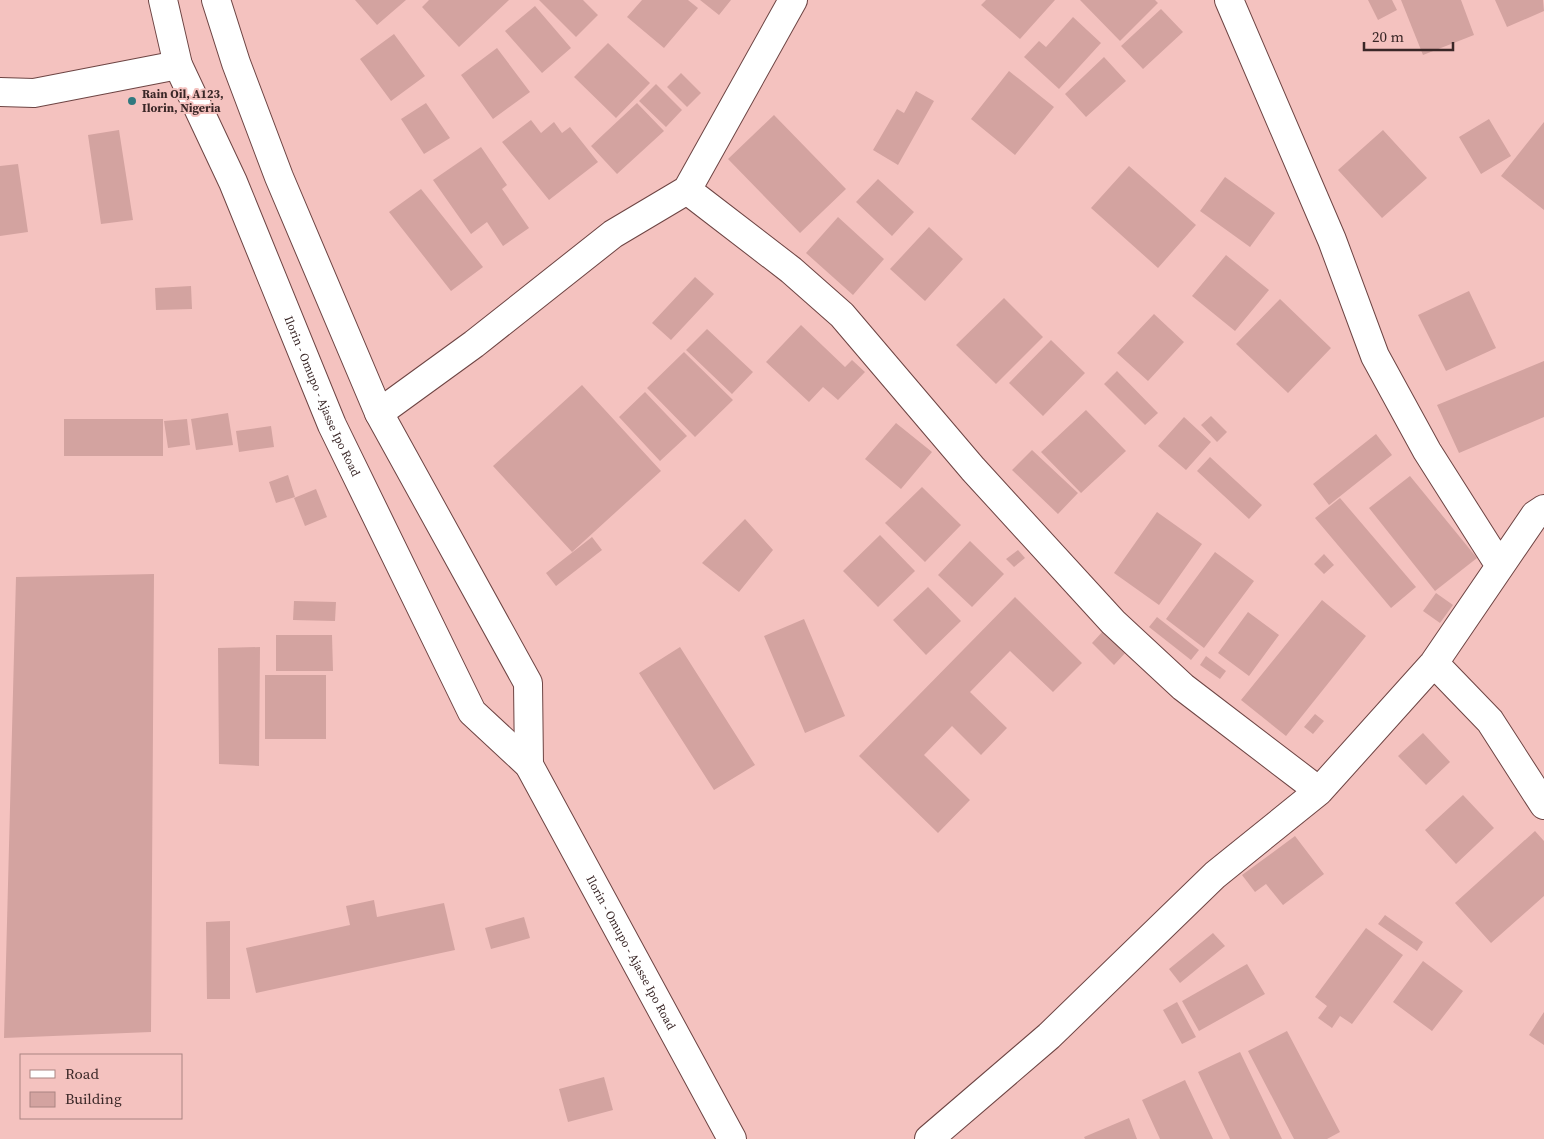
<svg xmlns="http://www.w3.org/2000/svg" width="1544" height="1139" viewBox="0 0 1544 1139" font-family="'Source Serif 4',serif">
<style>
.building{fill:#d3a3a0}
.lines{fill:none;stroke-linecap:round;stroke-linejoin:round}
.minor-casing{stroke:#6d4443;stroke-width:30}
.highway-casing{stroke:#6d4443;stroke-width:30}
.minor{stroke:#fff;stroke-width:28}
.highway{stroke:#fff;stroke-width:28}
.poi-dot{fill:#30797f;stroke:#f4c2bf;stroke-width:2}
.labels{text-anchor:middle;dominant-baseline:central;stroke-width:4;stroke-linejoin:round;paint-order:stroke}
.poi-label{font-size:12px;font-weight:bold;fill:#3a2727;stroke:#f4c2bf;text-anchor:start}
.street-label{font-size:12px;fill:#3a2727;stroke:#f4c2bf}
</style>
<rect width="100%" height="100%" fill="#f4c2bf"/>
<path class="building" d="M 355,0 L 406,0 L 377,25 Z
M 429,0 L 509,0 L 459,47 L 422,7 Z
M 539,0 L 583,0 L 598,15 L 576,37 Z
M 642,0 L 688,0 L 698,8 L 664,48 L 627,17 Z
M 700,0 L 731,0 L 719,15 Z
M 986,0 L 1055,0 L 1020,39 L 981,5 Z
M 1080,0 L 1155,0 L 1158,3 L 1120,41 Z
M 1368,0 L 1392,0 L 1397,10 L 1378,20 Z
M 1401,0 L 1461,0 L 1474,35 L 1423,55 Z
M 1495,0 L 1543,0 L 1544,11 L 1507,27 Z
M 535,6 L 571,48 L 542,73 L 505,31 Z
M 1161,9 L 1183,32 L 1143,69 L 1121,46 Z
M 1073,17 L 1101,43 L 1059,89 L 1024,57 L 1039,41 L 1046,47 Z
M 394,34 L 425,76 L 391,101 L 360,59 Z
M 608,43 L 650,83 L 616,118 L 574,77 Z
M 497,48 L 530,92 L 493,119 L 461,75 Z
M 1104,57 L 1126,81 L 1086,117 L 1065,94 Z
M 1009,71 L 1054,107 L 1015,155 L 971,119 Z
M 681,73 L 701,93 L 687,107 L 667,87 Z
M 656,84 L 682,110 L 666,127 L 639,101 Z
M 916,91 L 934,101 L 898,165 L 873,150 L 897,109 L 904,113 Z
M 426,103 L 450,138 L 424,154 L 401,119 Z
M 637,103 L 664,131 L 617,174 L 591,146 Z
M 774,115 L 846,189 L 800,233 L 728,159 Z
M 1489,119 L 1511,156 L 1481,174 L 1459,137 Z
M 531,120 L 541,133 L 554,122 L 562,133 L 570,127 L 598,162 L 549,200 L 502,142 Z
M 1544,122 L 1544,210 L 1501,176 Z
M 119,130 L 133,220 L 101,224 L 88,135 Z
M 1383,130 L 1427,178 L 1382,218 L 1338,170 Z
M 481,147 L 507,185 L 502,189 L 529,228 L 503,246 L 487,222 L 471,234 L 433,180 Z
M 18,164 L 28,232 L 0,236 L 0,166 Z
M 1129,166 L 1196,225 L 1158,268 L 1091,208 Z
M 1225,177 L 1275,213 L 1250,247 L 1200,211 Z
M 878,179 L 914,212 L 892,236 L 856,202 Z
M 421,189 L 483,267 L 451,291 L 389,212 Z
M 838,217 L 884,259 L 853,295 L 806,253 Z
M 929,227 L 963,259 L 925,301 L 890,269 Z
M 1226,255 L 1269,290 L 1235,331 L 1192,296 Z
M 695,277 L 714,294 L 671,340 L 652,323 Z
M 191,286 L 192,309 L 156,310 L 155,288 Z
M 1469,291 L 1496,348 L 1446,371 L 1418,315 Z
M 1004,298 L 1043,337 L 996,384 L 956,345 Z
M 1280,299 L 1331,348 L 1288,393 L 1236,344 Z
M 1154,314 L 1184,342 L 1148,381 L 1117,353 Z
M 801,325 L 845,367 L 852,360 L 865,372 L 838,400 L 823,387 L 809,402 L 766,362 Z
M 707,329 L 753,372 L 732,394 L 686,350 Z
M 1051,340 L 1085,373 L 1043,416 L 1009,383 Z
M 684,352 L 733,400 L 695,437 L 647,388 Z
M 1544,361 L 1544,417 L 1459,453 L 1437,405 Z
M 1117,371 L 1158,413 L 1145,425 L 1104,384 Z
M 582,385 L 661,471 L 572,552 L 493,466 Z
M 645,392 L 687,436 L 660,461 L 619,417 Z
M 1086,410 L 1126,451 L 1081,493 L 1041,452 Z
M 228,413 L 233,445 L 196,450 L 191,419 Z
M 1211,416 L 1227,432 L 1217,442 L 1201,425 Z
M 1184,417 L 1211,442 L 1186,470 L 1158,446 Z
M 64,419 L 163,419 L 163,456 L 64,456 Z
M 187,419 L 190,445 L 168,448 L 164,421 Z
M 896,423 L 932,452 L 901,489 L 865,459 Z
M 271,426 L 274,447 L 239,452 L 236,431 Z
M 1376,434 L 1392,455 L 1329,505 L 1313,484 Z
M 1032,450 L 1078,493 L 1058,514 L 1012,470 Z
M 1210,457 L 1262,505 L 1249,519 L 1197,471 Z
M 288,475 L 295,497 L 276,503 L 269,482 Z
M 1410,476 L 1477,558 L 1435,591 L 1369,508 Z
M 922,487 L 961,525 L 925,562 L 885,523 Z
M 316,489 L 327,517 L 305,526 L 294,498 Z
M 1340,498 L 1416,587 L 1391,608 L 1315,518 Z
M 1157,512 L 1202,544 L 1159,605 L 1114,573 Z
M 745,519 L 773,550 L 739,592 L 702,563 Z
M 880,535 L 915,571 L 878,607 L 843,571 Z
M 592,537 L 602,550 L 556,586 L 546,573 Z
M 970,541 L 1004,574 L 972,607 L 938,575 Z
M 1018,550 L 1025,558 L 1014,567 L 1006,559 Z
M 1215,552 L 1254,581 L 1204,648 L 1166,619 Z
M 1324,554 L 1334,565 L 1324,574 L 1314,564 Z
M 154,574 L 151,1032 L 4,1038 L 16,577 Z
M 928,587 L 961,621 L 926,655 L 893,620 Z
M 1436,593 L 1453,605 L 1440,623 L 1423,611 Z
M 1015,597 L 1082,663 L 1053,692 L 1010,651 L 970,692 L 1007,728 L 981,755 L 952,726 L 924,755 L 970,800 L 938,833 L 859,756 Z
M 1322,600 L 1366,636 L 1286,736 L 1241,700 Z
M 294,601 L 336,602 L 335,621 L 293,620 Z
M 1248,612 L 1279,635 L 1249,676 L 1218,653 Z
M 1157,617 L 1199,650 L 1191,660 L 1149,627 Z
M 804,619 L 845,716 L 805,733 L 764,636 Z
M 1104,630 L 1127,651 L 1114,665 L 1092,643 Z
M 276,635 L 332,635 L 333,671 L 276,671 Z
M 260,647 L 259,766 L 219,764 L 218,648 Z
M 680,647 L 755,765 L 714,790 L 639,673 Z
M 1206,656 L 1226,671 L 1220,679 L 1200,665 Z
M 265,675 L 326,675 L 326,739 L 265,739 Z
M 1315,714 L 1324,721 L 1313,734 L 1304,727 Z
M 1423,733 L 1450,762 L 1426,785 L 1398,756 Z
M 1463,795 L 1494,828 L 1456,864 L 1425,830 Z
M 1535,831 L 1544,841 L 1544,896 L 1491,943 L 1455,903 Z
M 1295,836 L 1324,874 L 1283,905 L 1266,884 L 1255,892 L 1242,875 Z
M 374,900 L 377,917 L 444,903 L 455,950 L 256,993 L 246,948 L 350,925 L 346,906 Z
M 1385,915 L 1423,942 L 1417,951 L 1378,924 Z
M 524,917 L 530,938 L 491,949 L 485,928 Z
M 230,921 L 230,999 L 207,999 L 206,922 Z
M 1366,928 L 1403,955 L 1352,1024 L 1340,1016 L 1332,1028 L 1318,1018 L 1327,1006 L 1315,997 Z
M 1213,933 L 1225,946 L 1180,983 L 1169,969 Z
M 1423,961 L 1463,991 L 1432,1031 L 1393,1002 Z
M 1247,964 L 1265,994 L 1199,1031 L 1182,1001 Z
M 1177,1002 L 1196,1037 L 1182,1044 L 1163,1010 Z
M 1544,1012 L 1544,1045 L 1529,1035 Z
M 1287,1031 L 1340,1132 L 1327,1139 L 1294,1139 L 1248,1051 Z
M 1240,1052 L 1282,1139 L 1230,1139 L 1198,1072 Z
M 604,1077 L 613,1110 L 568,1122 L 559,1089 Z
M 1185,1080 L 1213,1139 L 1160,1139 L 1142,1100 Z
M 1129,1118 L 1137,1139 L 1085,1139 L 1084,1137 Z"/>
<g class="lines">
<g class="minor-casing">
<path id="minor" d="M 1229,0 L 1332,240 L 1375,356 L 1427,451 L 1500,566
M 0,92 L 34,93 L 178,65
M 687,190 L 791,270 L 842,315 L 973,469 L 1113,622 L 1183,687 L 1319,791
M 379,413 L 474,344 L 613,234 L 687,190 L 793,0
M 1434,663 L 1490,721 L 1544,805
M 929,1139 L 1049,1036 L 1215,875 L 1319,791 L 1434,663 L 1535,515 L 1544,509"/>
</g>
<g class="highway-casing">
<g id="highway">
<path id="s1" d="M 163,0 L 178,65 L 233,182 L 332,425 L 472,712 L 529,765 L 732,1139"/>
<path d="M 216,0 L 236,63 L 279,177 L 379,413 L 528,683 L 529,765"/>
</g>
</g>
<use href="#minor" class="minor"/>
<use href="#highway" class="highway"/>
</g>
<circle class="poi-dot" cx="132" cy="101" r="5"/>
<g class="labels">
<g class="poi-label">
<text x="142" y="94">Rain Oil, A123,<tspan x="142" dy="14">Ilorin, Nigeria</tspan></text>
</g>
<g class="street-label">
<text stroke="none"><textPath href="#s1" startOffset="428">Ilorin - Omupo - Ajasse Ipo Road</textPath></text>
<text stroke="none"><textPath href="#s1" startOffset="1069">Ilorin - Omupo - Ajasse Ipo Road</textPath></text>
</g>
</g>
<rect x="20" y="1054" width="162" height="65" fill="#f4c2bf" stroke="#aa8482"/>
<rect x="30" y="1070" width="25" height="8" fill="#ffffff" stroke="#aa8482"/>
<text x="65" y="1079" font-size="15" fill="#3a2727">Road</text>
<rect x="30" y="1092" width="25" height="15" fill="#d3a3a0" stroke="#aa8482"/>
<text x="65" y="1104" font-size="15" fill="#3a2727">Building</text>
<path d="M1364 42v8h89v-8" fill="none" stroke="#3a2727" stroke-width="2.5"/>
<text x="1372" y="42" font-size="15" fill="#3a2727" stroke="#f4c2bf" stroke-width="4" paint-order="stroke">20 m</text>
</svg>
